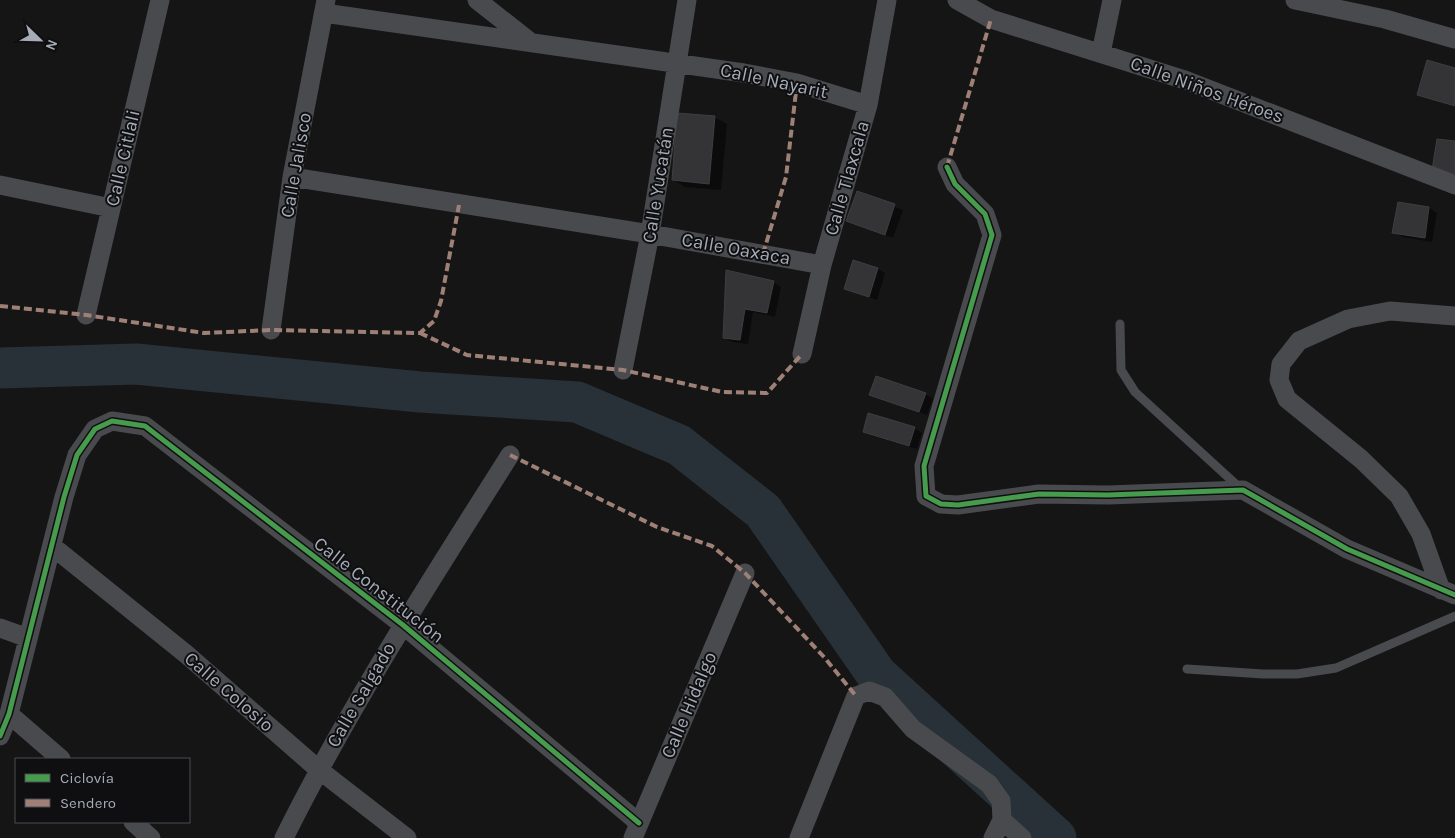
<svg xmlns="http://www.w3.org/2000/svg" width="1455" height="838" viewBox="0 0 1455 838" font-family="Karla,sans-serif">
<style>
.shadow{fill:#0007}
.lines{fill:none;stroke-linecap:round;stroke-linejoin:round}
.river{stroke:#283137;stroke-width:41}
.building{fill:#343436;stroke:#3d3e41}
.lane{stroke:#494a4e;stroke-width:9}
.street{stroke:#494a4e;stroke-width:19}
.quiet{stroke:#9e8076;stroke-width:4;stroke-dasharray:8 4;stroke-linecap:butt}
.cycleway-casing{stroke:#0f0f11;stroke-width:8}
.cycleway{stroke:#469c4c;stroke-width:5}
.labels{text-anchor:middle;dominant-baseline:central;stroke-width:4;stroke-linejoin:round;paint-order:stroke}
.street-label{font-size:19px;fill:#a5abb7;stroke:#0f0f11}
</style>
<rect width="100%" height="100%" fill="#151515"/>
<path class="shadow" d="M 1455,69 L 1455,107 L 1418,94 Z
M 714,117 L 727,124 L 721,190 L 685,187 L 673,180 Z
M 857,192 L 903,210 L 893,238 L 848,221 Z
M 1399,204 L 1429,208 L 1437,213 L 1432,242 L 1402,237 L 1394,232 Z
M 878,269 L 885,273 L 877,300 L 845,289 Z
M 727,271 L 773,282 L 781,287 L 775,317 L 753,312 L 748,344 L 732,342 L 724,338 Z
M 871,394 L 925,394 L 933,399 L 927,415 Z
M 914,428 L 922,433 L 917,449 L 872,436 L 864,432 Z"/>
<g class="lines">
<path class="river" d="M 0,368 L 136,364 L 420,392 L 577,402 L 679,445 L 763,511 L 877,675 L 1056,838"/>
</g>
<path class="building" d="M 1427,60 L 1455,68 L 1455,106 L 1417,95 Z
M 677,113 L 715,116 L 709,184 L 672,180 Z
M 1437,139 L 1455,141 L 1455,174 L 1432,170 Z
M 857,191 L 895,204 L 885,235 L 846,221 Z
M 1398,202 L 1429,207 L 1425,238 L 1392,233 Z
M 853,260 L 878,268 L 869,297 L 844,289 Z
M 726,270 L 774,281 L 767,313 L 745,309 L 740,340 L 723,338 Z
M 876,376 L 926,393 L 919,412 L 869,395 Z
M 868,413 L 915,427 L 909,446 L 863,432 Z"/>
<g class="lines">
<path class="lane" d="M 1120,324 L 1121,370 L 1135,392 L 1240,488
M 1187,669 L 1263,674 L 1297,674 L 1336,668 L 1455,616"/>
<path class="street" d="M 477,0 L 529,41
M 957,0 L 991,19 L 1185,80 L 1455,185
M 1295,0 L 1385,19 L 1455,39
M 324,13 L 744,73 L 797,83 L 868,105
M 1101,53 L 1112,0
M 947,167 L 955,184 L 985,214 L 992,235 L 924,466 L 926,496 L 941,504 L 958,505 L 1039,494 L 1108,495 L 1243,490 L 1347,549 L 1455,595
M 292,177 L 650,234 L 822,265
M 0,185 L 111,208
M 86,315 L 160,0
M 271,330 L 292,177 L 326,0
M 802,354 L 822,265 L 868,105 L 887,0
M 623,370 L 650,234 L 687,0
M 52,546 L 186,654 L 318,769 L 407,838
M 1441,590 L 1421,534 L 1399,496 L 1361,459 L 1287,399 L 1279,380 L 1281,364 L 1299,341 L 1348,319 L 1390,311 L 1455,316
M 0,628 L 28,638
M 9,714 L 61,759
M 0,736 L 9,714 L 64,497 L 77,455 L 95,429 L 112,421 L 145,426 L 403,625 L 639,823
M 133,822 L 151,838
M 284,838 C 350,705 431,580 510,455
M 633,838 L 745,573
M 799,838 L 856,696 L 869,691 L 885,697 L 913,729 L 989,784 L 1001,801 L 1002,820 L 1022,838
M 993,838 L 1002,820"/>
<path class="quiet" d="M 947,167 L 991,19
M 763,254 L 786,177 L 797,83
M 0,306 L 86,315 L 204,333 L 271,330 L 420,333 L 434,321 L 441,301 L 459,205
M 420,333 L 467,355 L 623,370 L 722,392 L 767,393 L 802,354
M 510,455 L 657,527 L 712,546 L 745,573 L 824,657 L 856,696"/>
<g class="cycleway-casing">
<path id="cycleway" d="M 947,167 L 955,184 L 985,214 L 992,235 L 924,466 L 926,496 L 941,504 L 958,505 L 1039,494 L 1108,495 L 1243,490 L 1347,549 L 1455,595
M 0,736 L 9,714 L 64,497 L 77,455 L 95,429 L 112,421 L 145,426 L 403,625 L 639,823"/>
</g>
<use href="#cycleway" class="cycleway"/>
</g>
<g class="labels">
<g class="street-label">
<text transform="translate(774 81) rotate(12)">Calle Nayarit</text>
<text transform="translate(1207 90) rotate(20)">Calle Niños Héroes</text>
<text transform="translate(123 158) rotate(-77)">Calle Citlali</text>
<text transform="translate(296 165) rotate(-80)">Calle Jalisco</text>
<text transform="translate(847 178) rotate(-74)">Calle Tlaxcala</text>
<text transform="translate(658 185) rotate(-81)">Calle Yucatán</text>
<text transform="translate(736 249) rotate(10)">Calle Oaxaca</text>
<text transform="translate(379 590) rotate(38)">Calle Constitución</text>
<text transform="translate(229 692) rotate(41)">Calle Colosio</text>
<text transform="translate(361 695) rotate(-60)">Calle Salgado</text>
<text transform="translate(689 705) rotate(-67)">Calle Hidalgo</text>
</g>
</g>
<rect x="15" y="758" width="175" height="65" fill="#0f0f11" stroke="#4b4d53"/>
<rect x="25" y="774" width="25" height="8" fill="#469c4c" stroke="#4b4d53"/>
<text x="60" y="783" font-size="15" fill="#a5abb7">Ciclovía</text>
<rect x="25" y="799" width="25" height="8" fill="#9e8076" stroke="#4b4d53"/>
<text x="60" y="808" font-size="15" fill="#a5abb7">Sendero</text>
<g transform="translate(40 40) rotate(113)" stroke="#0f0f11" stroke-width="4" paint-order="stroke">
<path d="M0-4L9 19L0 12L-9 19Z" fill="#a5abb7"/>
<text y="-8" font-size="14" font-weight="bold" text-anchor="middle" fill="#a5abb7">N</text>
</g>
</svg>
